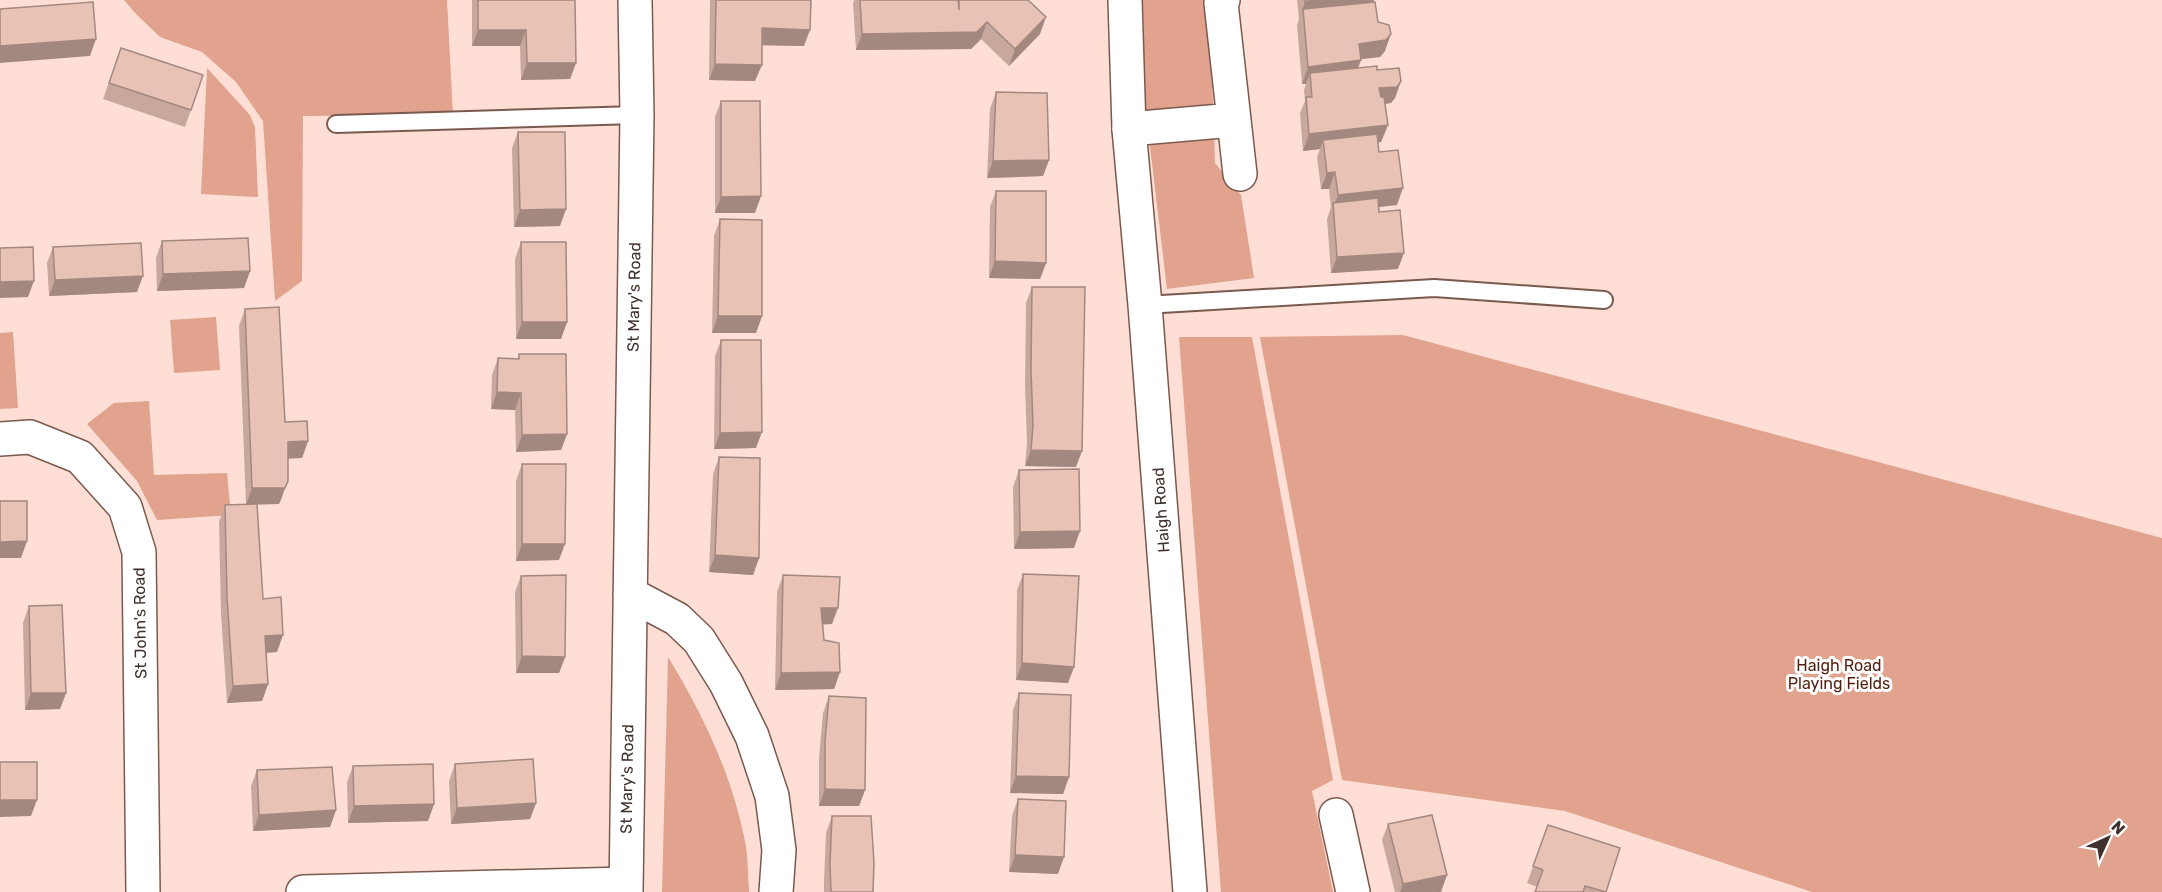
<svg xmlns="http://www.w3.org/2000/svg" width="2162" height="892" viewBox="0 0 2162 892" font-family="Rubik,sans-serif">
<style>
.green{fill:#e1a28e}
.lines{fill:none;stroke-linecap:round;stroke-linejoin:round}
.service-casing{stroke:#7b594e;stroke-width:20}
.minor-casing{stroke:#7b594e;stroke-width:36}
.secondary-casing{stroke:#7b594e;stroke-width:36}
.service{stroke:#fff;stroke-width:16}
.minor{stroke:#fff;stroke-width:33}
.secondary{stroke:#fff;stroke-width:33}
.wall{fill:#c8a79d}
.shaded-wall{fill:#a3887f}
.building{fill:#e9c2b6;stroke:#a3887f;stroke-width:1.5}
.labels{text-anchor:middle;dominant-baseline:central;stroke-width:6;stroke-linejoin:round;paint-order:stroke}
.street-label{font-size:16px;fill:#40302c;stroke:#fff}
.park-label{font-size:16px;fill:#541f0e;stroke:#fff}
</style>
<rect width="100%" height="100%" fill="#ffdfd5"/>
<path class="green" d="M 124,0 L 447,0 L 453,115 L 303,116 L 302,281 L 275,301 L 263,121 L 236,82 L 202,52 L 160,37 L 137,15 Z
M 1143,0 L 1206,0 L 1213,99 L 1215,163 L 1241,195 L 1254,278 L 1167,289 L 1145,105 Z
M 207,68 L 250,115 L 255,127 L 258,197 L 201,194 Z
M 216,317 L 220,370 L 174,373 L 170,320 Z
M 13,332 L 18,408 L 0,409 L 0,333 Z
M 1403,335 L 2162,538 L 2162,892 L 1812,892 L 1565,811 L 1342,780 L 1260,337 Z
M 1179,337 L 1252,337 L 1333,780 L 1312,791 L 1333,892 L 1221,892 Z
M 149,401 L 154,475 L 227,473 L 231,515 L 157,520 L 137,481 L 87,424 L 114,403 Z
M 668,657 C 704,716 733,777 746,846 C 748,861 748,877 749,892 L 662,892 Z"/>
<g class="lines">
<g class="service-casing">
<path id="service" d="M 336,124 L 637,115
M 1145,305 L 1434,288 L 1604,300"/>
</g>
<g class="minor-casing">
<path id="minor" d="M 1223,0 L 1221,3 L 1240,174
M 1129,129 L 1233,120
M 0,439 L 30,437 L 80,457 L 125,507 L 139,552 L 143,892
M 630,594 L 677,619 L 699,640 L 726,683 L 752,736 L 772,796 L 779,850 L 776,892
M 1336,815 L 1353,892
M 303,892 L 626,884
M 626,892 L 637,115 L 635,0"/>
</g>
<g class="secondary-casing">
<path id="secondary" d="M 1125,0 L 1129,129 L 1145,305 L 1190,892"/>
</g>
<use href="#service" class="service"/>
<use href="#minor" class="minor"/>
<use href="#secondary" class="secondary"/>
</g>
<path class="wall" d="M 472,0 L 575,0 L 576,63 L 570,79 L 521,80 L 520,46 L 472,46 Z
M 710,0 L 811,0 L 804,46 L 762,45 L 755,81 L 709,80 Z
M 854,0 L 1028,0 L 1040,34 L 1009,66 L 981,39 L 971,49 L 856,50 L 853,3 Z
M 1297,0 L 1374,0 L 1373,2 L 1385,51 L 1380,57 L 1361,59 L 1358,68 L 1377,70 L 1401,81 L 1395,98 L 1391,103 L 1385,104 L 1388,125 L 1381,142 L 1378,142 L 1379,152 L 1397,205 L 1378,207 L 1379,212 L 1398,269 L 1331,273 L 1327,219 L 1331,207 L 1329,189 L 1321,189 L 1317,157 L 1320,149 L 1303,151 L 1300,113 L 1305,101 L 1304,90 L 1306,84 L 1302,84 L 1297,25 L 1299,19 Z
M 121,48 L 203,75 L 185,127 L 103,99 Z
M 996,92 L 1049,160 L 1043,176 L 987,178 L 990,109 Z
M 721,101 L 755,213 L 715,213 L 715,117 Z
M 518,132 L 560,226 L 514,227 L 512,148 Z
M 996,191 L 1046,263 L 1040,279 L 989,278 L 990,207 Z
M 720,219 L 762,316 L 756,333 L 712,333 L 714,236 Z
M 162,241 L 250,271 L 244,288 L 157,291 L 156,258 Z
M 521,242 L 567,322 L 561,339 L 516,339 L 515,259 Z
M 53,247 L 137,292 L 49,296 L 47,263 Z
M 1032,287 L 1076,467 L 1025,466 L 1027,443 L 1025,386 L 1026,303 Z
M 245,309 L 285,422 L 308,441 L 302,458 L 288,458 L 282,498 L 279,504 L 257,504 L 263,599 L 277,652 L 266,653 L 268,684 L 262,701 L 227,703 L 221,614 L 219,522 L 225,505 L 246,504 L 239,326 Z
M 721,340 L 756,448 L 714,449 L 715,356 Z
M 519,354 L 567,434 L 561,450 L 516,452 L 515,410 L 491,409 L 492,375 L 498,358 L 518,359 Z
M 719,457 L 759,558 L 753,575 L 709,572 L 713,474 Z
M 522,464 L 559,560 L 516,561 L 516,481 Z
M 1019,470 L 1074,548 L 1014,549 L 1013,487 Z
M 1023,574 L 1074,667 L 1068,683 L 1016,680 L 1017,590 Z
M 783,575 L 832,624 L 823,624 L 824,640 L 840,672 L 834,689 L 775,690 L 777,592 Z
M 521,576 L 565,657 L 559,673 L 516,673 L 515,592 Z
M 29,606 L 66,693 L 60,709 L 25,710 L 23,623 Z
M 1019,693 L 1069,777 L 1063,794 L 1010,793 L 1013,710 Z
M 829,696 L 865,790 L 859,806 L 819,806 L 819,758 L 823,713 Z
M 455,764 L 536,803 L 530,819 L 451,824 L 449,781 Z
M 353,766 L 434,804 L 428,821 L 348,823 L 347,782 Z
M 257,770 L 336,810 L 330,827 L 253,831 L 251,786 Z
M 1018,799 L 1058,874 L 1009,872 L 1012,816 Z
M 832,816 L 873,892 L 824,892 L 824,881 L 826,833 Z
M 1388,824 L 1441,892 L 1395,892 L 1382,840 Z
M 1548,825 L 1620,848 L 1606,892 L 1535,892 L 1537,887 L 1527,883 Z"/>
<path class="shaded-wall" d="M 1331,0 L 1374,0 L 1370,12 L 1303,9 L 1299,19 L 1305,2 Z
M 1046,17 L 1040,34 L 1009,66 L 1015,49 Z
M 987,22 L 981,39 L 971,49 L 856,50 L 862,34 Z
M 762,28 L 810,30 L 804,46 L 756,45 Z
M 478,30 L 526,30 L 520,46 L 472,46 Z
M 1391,34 L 1385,51 L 1380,57 L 1353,60 L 1359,44 Z
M 96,39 L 90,56 L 0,63 L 0,46 Z
M 1361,60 L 1355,77 L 1310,73 L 1306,84 L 1302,84 L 1308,67 Z
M 527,63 L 576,63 L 570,79 L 521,80 Z
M 715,64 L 762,65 L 755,81 L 709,80 Z
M 1401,81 L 1395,98 L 1391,103 L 1373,105 L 1379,88 Z
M 1388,125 L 1381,142 L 1324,148 L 1323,140 L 1320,149 L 1303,151 L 1309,134 Z
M 1049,160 L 1043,176 L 987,178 L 993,161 Z
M 1335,172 L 1329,189 L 1321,189 L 1327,173 Z
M 1403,188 L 1397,205 L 1334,212 L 1333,208 L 1338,195 Z
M 761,196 L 755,213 L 715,213 L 721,197 Z
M 566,209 L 560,226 L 514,227 L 520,210 Z
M 1404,253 L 1398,269 L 1331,273 L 1337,257 Z
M 995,261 L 1046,263 L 1040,279 L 989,278 Z
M 250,271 L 244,288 L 157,291 L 163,274 Z
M 143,276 L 137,292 L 49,296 L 55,280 Z
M 34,281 L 28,297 L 0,298 L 0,282 Z
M 718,316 L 762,316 L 756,333 L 712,333 Z
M 522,322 L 567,322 L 561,339 L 516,339 Z
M 497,392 L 521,393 L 515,410 L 491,409 Z
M 762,432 L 756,448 L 714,449 L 720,433 Z
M 567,434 L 561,450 L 516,452 L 522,435 Z
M 308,441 L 302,458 L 282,459 L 288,442 Z
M 1031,450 L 1082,451 L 1076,467 L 1025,466 Z
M 288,481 L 279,504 L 246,505 L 252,488 Z
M 1080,531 L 1074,548 L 1014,549 L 1020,532 Z
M 27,541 L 21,558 L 0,558 L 0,542 Z
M 522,544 L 565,544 L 559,560 L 516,561 Z
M 715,555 L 759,558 L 753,575 L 709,572 Z
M 821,608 L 838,608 L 832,624 L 815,625 Z
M 283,635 L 277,652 L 259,653 L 265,636 Z
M 522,656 L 565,657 L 559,673 L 516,673 Z
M 1022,663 L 1074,667 L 1068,683 L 1016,680 Z
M 840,672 L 834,689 L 775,690 L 781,673 Z
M 268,684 L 262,701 L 227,703 L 233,686 Z
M 31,693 L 66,693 L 60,709 L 25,710 Z
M 1016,776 L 1069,777 L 1063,794 L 1010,793 Z
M 825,789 L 865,790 L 859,806 L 819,806 Z
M 0,800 L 37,800 L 31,816 L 0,817 Z
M 536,803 L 530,819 L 451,824 L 457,808 Z
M 434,804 L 428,821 L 348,823 L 354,806 Z
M 336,810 L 330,827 L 253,831 L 259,815 Z
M 1015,855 L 1064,857 L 1058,874 L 1009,872 Z
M 1447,875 L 1441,892 L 1400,892 L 1403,884 Z"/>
<path class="building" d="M 478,0 L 575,0 L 576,63 L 527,63 L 526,30 L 478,30 Z
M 716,0 L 811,0 L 810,30 L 762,28 L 762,65 L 715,64 Z
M 860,0 L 958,0 L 959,10 L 959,0 L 1028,0 L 1046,17 L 1015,49 L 987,22 L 977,32 L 862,34 Z
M 1305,0 L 1331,0 L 1305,2 Z
M 93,2 L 96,39 L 0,46 L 0,9 Z
M 1375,2 L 1378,22 L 1389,25 L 1391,34 L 1386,40 L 1359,44 L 1361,60 L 1308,67 L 1303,9 Z
M 121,48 L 203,75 L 191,110 L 109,83 Z
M 1377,66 L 1377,70 L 1399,68 L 1401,81 L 1397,87 L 1379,88 L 1381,97 L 1384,97 L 1388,125 L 1309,134 L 1306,97 L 1312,97 L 1310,73 Z
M 996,92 L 1047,93 L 1049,160 L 993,161 Z
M 721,101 L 760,101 L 761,196 L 721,197 Z
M 518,132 L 565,132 L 566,209 L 520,210 Z
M 1377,134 L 1379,152 L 1398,150 L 1403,188 L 1338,195 L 1335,172 L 1327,173 L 1323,140 Z
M 996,191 L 1046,191 L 1046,263 L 995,261 Z
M 1378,198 L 1379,212 L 1400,210 L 1404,253 L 1337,257 L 1333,203 Z
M 720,219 L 762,220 L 762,316 L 718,316 Z
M 248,238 L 250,271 L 163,274 L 162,241 Z
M 521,242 L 566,242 L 567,322 L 522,322 Z
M 141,243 L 143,276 L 55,280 L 53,247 Z
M 33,247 L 34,281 L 0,282 L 0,248 Z
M 1032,287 L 1085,287 L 1082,451 L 1031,450 L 1033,426 L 1031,370 Z
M 279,307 L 285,422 L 307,421 L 308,441 L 288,442 L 288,481 L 285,488 L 252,488 L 245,309 Z
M 721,340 L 761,340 L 762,432 L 720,433 Z
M 519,354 L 566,354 L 567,434 L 522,435 L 521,393 L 497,392 L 498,358 L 519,359 Z
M 719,457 L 760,458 L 759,558 L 715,555 Z
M 522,464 L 566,464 L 565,544 L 522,544 Z
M 1079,469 L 1080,531 L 1020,532 L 1019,470 Z
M 0,501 L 27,501 L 27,541 L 0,542 Z
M 257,504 L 263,599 L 281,597 L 283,635 L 265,636 L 268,684 L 233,686 L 227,597 L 225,505 Z
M 1023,574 L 1079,576 L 1074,667 L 1022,663 Z
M 566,575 L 565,657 L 522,656 L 521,576 Z
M 783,575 L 840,577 L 838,608 L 821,608 L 824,640 L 839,643 L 840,672 L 781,673 Z
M 62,605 L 66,693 L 31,693 L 29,606 Z
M 1019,693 L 1071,695 L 1069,777 L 1016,776 Z
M 829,696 L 866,698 L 865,790 L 825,789 L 825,741 Z
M 533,759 L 536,803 L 457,808 L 455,764 Z
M 0,762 L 37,762 L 37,800 L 0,800 Z
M 433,764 L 434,804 L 354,806 L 353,766 Z
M 332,767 L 336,810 L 259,815 L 257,770 Z
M 1018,799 L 1066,801 L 1064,857 L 1015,855 Z
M 1432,815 L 1447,875 L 1403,884 L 1388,824 Z
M 832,816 L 871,816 L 874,863 L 873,892 L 831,892 L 830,864 Z
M 1548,825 L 1620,848 L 1606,892 L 1585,886 L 1583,892 L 1535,892 L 1543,870 L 1533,866 Z
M 1435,890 L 1435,892 L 1425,892 Z"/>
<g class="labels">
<g class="street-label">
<text transform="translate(634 297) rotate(-89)">St Mary's Road</text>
<text transform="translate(1161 510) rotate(-94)">Haigh Road</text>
<text transform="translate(140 623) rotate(-91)">St John's Road</text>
<text transform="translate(627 779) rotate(-89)">St Mary's Road</text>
</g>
<g class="park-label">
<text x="1839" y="665">Haigh Road<tspan x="1839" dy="18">Playing Fields</tspan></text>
</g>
</g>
<g transform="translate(2108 838) rotate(45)" stroke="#ffffff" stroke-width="4.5" paint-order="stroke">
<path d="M0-4.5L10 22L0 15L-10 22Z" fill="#40302c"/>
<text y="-9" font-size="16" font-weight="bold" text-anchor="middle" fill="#40302c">N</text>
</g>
</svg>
